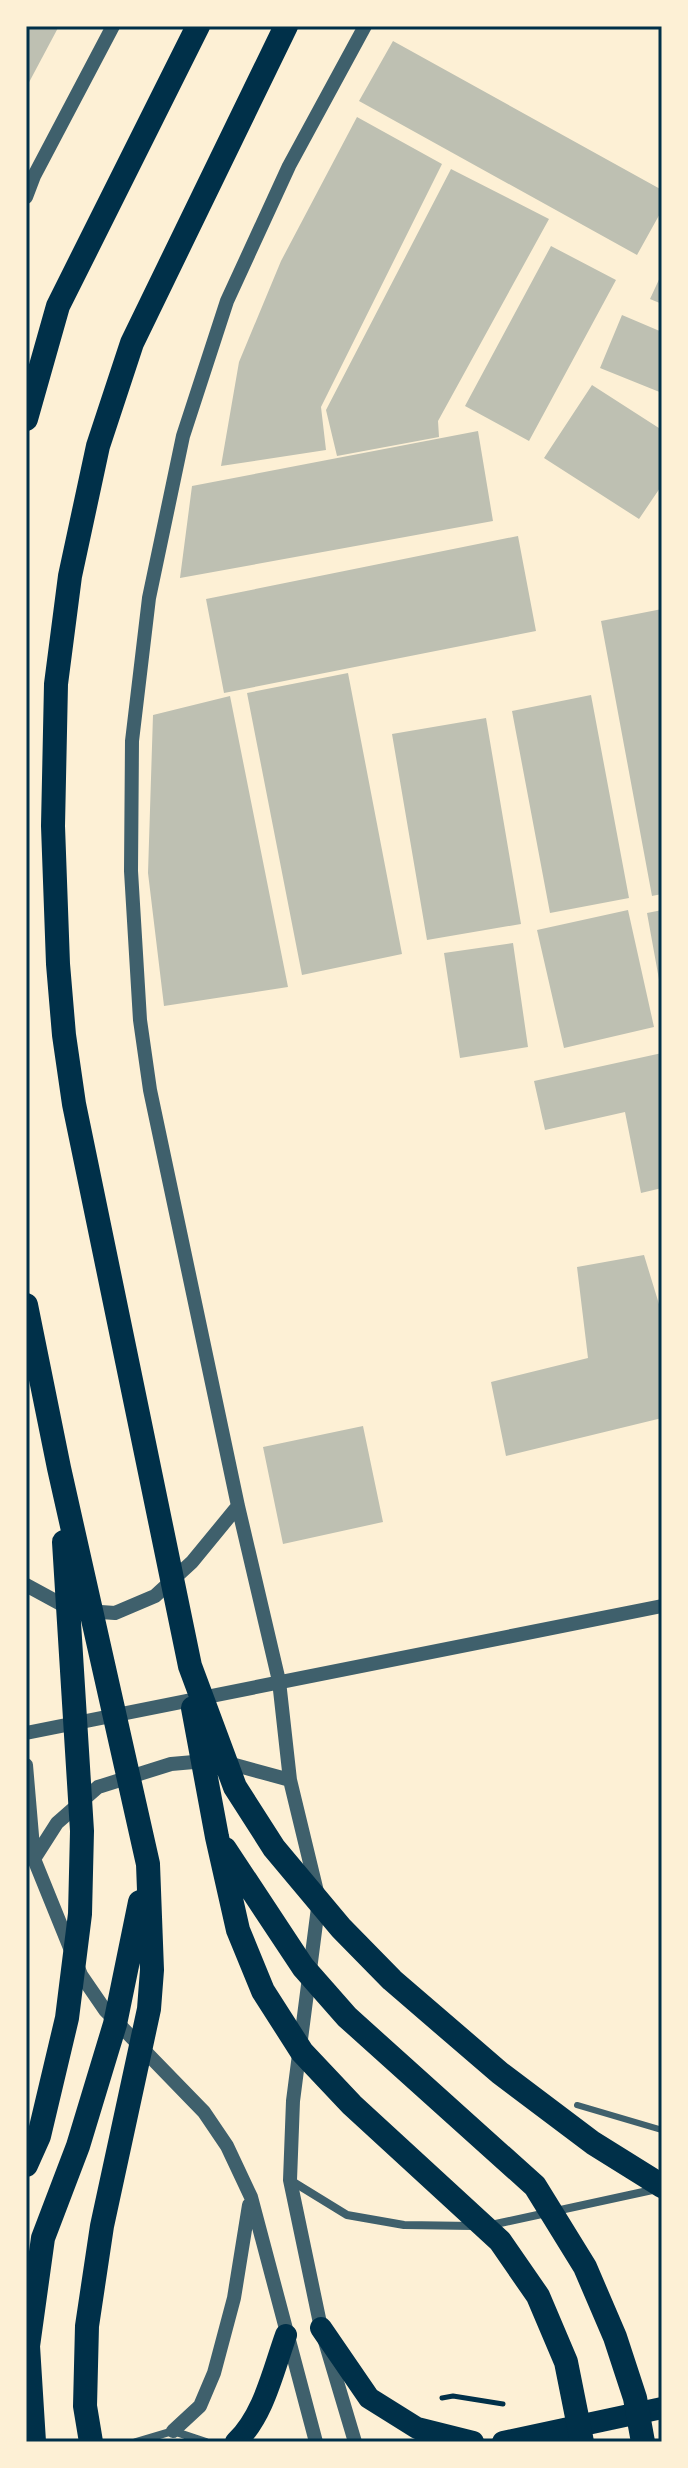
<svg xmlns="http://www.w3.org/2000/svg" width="688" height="2468" viewBox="0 0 688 2468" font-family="Lato,sans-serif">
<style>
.building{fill:#bec0b2}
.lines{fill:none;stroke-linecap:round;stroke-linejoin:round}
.path{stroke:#003049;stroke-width:5}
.service{stroke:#3f606c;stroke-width:6}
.minor{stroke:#3f606c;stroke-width:8}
.tertiary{stroke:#3f606c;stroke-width:14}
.trunk{stroke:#003049;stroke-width:22}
.motorway{stroke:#003049;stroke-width:24}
.neatline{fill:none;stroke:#003049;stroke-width:3}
</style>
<rect width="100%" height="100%" fill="#fdf0d5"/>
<path class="building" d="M 26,26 L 59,26 L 26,88 Z
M 393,41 L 662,190 L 662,210 L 637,255 L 359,101 Z
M 357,117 L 442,164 L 321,407 L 326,450 L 221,466 L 239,362 L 281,261 Z
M 451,169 L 549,219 L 438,421 L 439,437 L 337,456 L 326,410 Z
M 551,246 L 616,280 L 529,441 L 465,406 Z
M 662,273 L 662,304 L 650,299 Z
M 622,315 L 662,332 L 662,393 L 600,368 Z
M 592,385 L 662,430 L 662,485 L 639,519 L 544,458 Z
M 478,431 L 493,521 L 180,578 L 192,486 Z
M 518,536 L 536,631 L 224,693 L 206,599 Z
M 662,609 L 662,894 L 652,896 L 601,621 Z
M 348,673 L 402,954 L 302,975 L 247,693 Z
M 591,695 L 629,898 L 550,913 L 512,711 Z
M 230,696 L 288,987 L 164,1006 L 148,873 L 153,715 Z
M 486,718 L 521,924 L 427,940 L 392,734 Z
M 628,910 L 654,1027 L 564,1048 L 537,930 Z
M 662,910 L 662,985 L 660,985 L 647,913 Z
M 513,943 L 528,1047 L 460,1058 L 444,953 Z
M 662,1053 L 662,1188 L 641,1193 L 625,1112 L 545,1130 L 534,1081 Z
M 644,1255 L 662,1314 L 662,1418 L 506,1456 L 491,1382 L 588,1358 L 577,1267 Z
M 363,1426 L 383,1522 L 283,1544 L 263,1447 Z"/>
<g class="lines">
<path class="path" d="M 442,2398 L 453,2396 L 503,2404"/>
<path class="service" d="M 577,2105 L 662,2130"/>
<path class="minor" d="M 290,2180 L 347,2215 L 404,2225 L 473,2226
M 491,2225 L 657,2189
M 136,2442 L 173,2431 L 206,2442"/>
<path class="tertiary" d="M 26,197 L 34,176 L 113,26
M 26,1585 L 72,1610 L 115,1613 L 155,1596 L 192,1562 L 238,1506
M 26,1733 L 662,1606
M 26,1765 L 34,1859 L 81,1975 L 105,2010 L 204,2112 L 227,2146 L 251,2197 L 316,2442
M 34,1859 L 57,1823 L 98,1787 L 171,1764 L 217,1760 L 290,1780
M 173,2431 L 200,2406 L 214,2373 L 234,2298 L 249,2205
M 355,2442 L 321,2328 L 290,2180 L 293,2101 L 319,1900 L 290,1780 L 279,1681 L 238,1506 L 150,1090 L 140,1020 L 131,871 L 132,741 L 149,598 L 183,436 L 227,301 L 289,166 L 365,26"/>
<path class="trunk" d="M 321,2328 L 369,2398 L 417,2428 L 473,2442
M 236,2442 C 264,2415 273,2371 286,2335
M 503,2442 L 662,2408"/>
<path class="motorway" d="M 286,26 L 132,343 L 98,446 L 70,576 L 56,684 L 53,826 L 58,964 L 64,1035 L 74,1104 L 190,1666 L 235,1787 L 274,1848 L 341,1928 L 392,1980 L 500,2073 L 593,2143 L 662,2186
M 26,419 L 58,306 L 198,26
M 26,1305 L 59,1468 L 148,1864 L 152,1970 L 149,2009 L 102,2226 L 87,2326 L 85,2406 L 91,2442
M 193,1708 L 217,1837 L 238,1930 L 263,1991 L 302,2052 L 352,2105 L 500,2241 L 538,2296 L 566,2362 L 582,2442
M 225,1849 L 303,1967 L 347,2017 L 535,2186 L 585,2267 L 615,2337 L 635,2398 L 643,2442
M 26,2165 L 39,2136 L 67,2018 L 80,1914 L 82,1831 L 64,1542
M 34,2442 L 28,2346 L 43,2238 L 78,2146 L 115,2024 L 140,1902"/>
</g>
<rect width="688" height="2468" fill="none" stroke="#fdf0d5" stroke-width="56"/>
<rect x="28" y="28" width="632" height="2412" class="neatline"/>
</svg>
